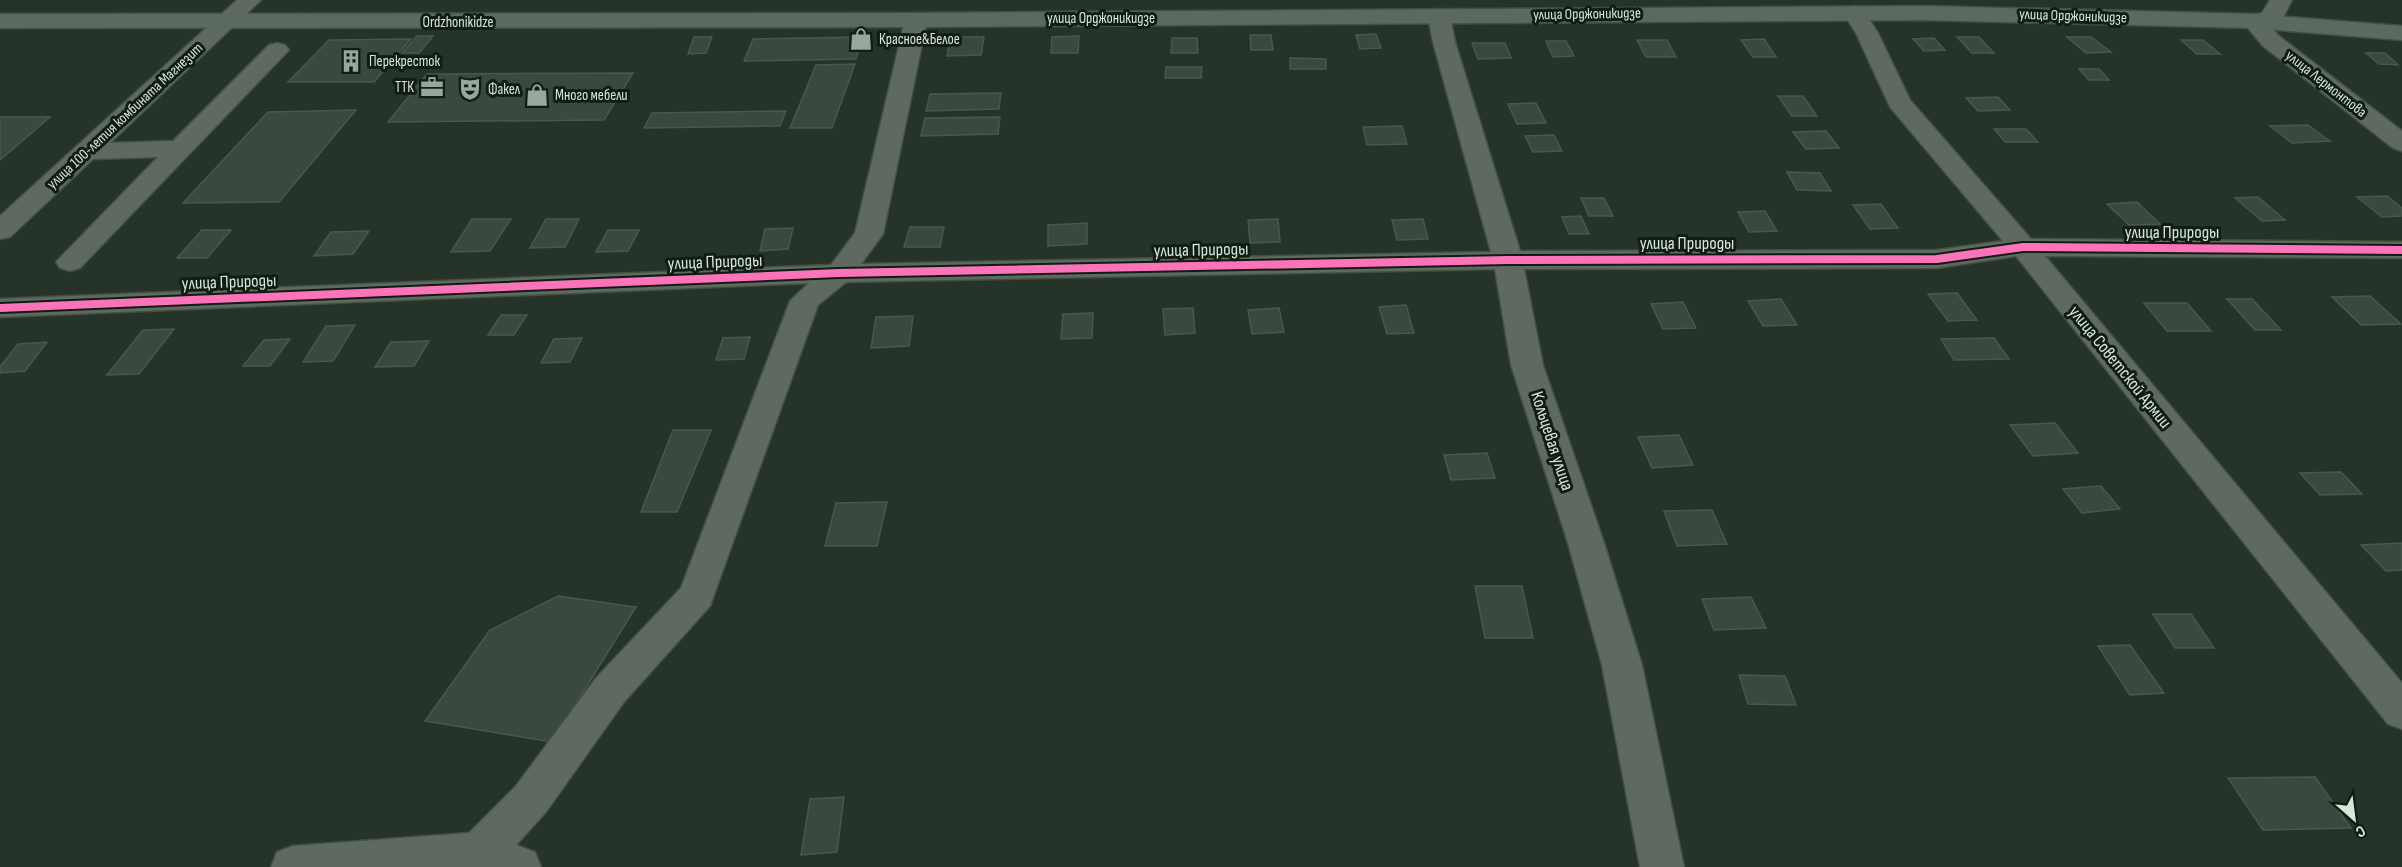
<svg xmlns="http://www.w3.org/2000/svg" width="2402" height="867" viewBox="0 0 2402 867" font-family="'Sofia Sans Condensed',sans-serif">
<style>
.building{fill:#3a483d;stroke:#4a574d;stroke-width:1.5}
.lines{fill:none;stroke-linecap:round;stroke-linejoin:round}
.minor-casing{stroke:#424f45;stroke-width:3}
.major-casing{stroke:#424f45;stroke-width:3}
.minor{fill:#5e6a60;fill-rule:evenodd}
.major{fill:#5b695e;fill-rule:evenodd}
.cycleway-casing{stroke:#111d13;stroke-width:12}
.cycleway{stroke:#fb73b8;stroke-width:8}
.labels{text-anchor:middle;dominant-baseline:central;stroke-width:6;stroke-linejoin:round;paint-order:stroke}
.far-street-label{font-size:15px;fill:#d6e6d9;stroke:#111d13}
.far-poi-label{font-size:15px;fill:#d6e6d9;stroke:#111d13;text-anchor:start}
.street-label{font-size:18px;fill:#d6e6d9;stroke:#111d13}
</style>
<rect width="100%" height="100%" fill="#253328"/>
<path class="building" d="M 1376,34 L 1381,48 L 1360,49 L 1356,35 Z
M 1250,35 L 1271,35 L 1273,50 L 1251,50 Z
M 417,36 L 433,36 L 419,53 L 402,53 Z
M 1079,36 L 1078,53 L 1051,53 L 1052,37 Z
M 694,37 L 712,37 L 706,53 L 688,54 Z
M 862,37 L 856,59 L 744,61 L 753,39 Z
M 950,37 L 984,37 L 981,55 L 947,56 Z
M 1957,37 L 1979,37 L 1994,53 L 1972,53 Z
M 2067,37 L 2091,37 L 2111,52 L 2086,53 Z
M 1172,38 L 1197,38 L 1198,53 L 1171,53 Z
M 1934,38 L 1945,50 L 1924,51 L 1913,39 Z
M 411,39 L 374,82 L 288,82 L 329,40 Z
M 1764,39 L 1776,57 L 1753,57 L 1741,40 Z
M 1637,40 L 1667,40 L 1676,57 L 1646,57 Z
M 2181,40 L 2203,40 L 2220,54 L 2197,54 Z
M 1546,41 L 1566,41 L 1574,56 L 1553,57 Z
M 1472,43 L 1505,43 L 1511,58 L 1478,59 Z
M 2366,53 L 2385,53 L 2398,65 L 2379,64 Z
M 1290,58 L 1326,59 L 1326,69 L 1290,69 Z
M 855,64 L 832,128 L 790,128 L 816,65 Z
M 1166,67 L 1202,67 L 1201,78 L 1165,78 Z
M 2079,69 L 2099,69 L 2109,80 L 2089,80 Z
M 633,73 L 604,120 L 388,122 L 427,74 Z
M 1001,93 L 999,109 L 926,111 L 930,94 Z
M 1778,96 L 1803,96 L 1817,116 L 1792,116 Z
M 1998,97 L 2010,110 L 1978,111 L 1966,98 Z
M 1536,103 L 1546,123 L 1517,124 L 1508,104 Z
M 356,110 L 279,202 L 183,203 L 268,112 Z
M 786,111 L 780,126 L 644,128 L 652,113 Z
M 0,117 L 50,117 L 0,160 Z
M 1000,117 L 998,134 L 921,136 L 925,118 Z
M 2308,125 L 2330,141 L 2292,143 L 2270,126 Z
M 1402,126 L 1407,144 L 1367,145 L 1363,127 Z
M 1994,129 L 2026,129 L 2038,142 L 2005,142 Z
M 1826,131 L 1839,148 L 1806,149 L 1793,132 Z
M 1554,135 L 1562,151 L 1533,152 L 1525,136 Z
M 1787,172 L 1820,173 L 1831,191 L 1797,190 Z
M 2387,196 L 2402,208 L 2402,216 L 2382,217 L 2357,197 Z
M 2258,197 L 2285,220 L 2262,221 L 2235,198 Z
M 1581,198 L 1604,198 L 1613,216 L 1589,216 Z
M 2137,202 L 2160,224 L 2129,225 L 2107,204 Z
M 1881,204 L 1898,228 L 1870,229 L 1853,205 Z
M 1765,211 L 1777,231 L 1749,232 L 1738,212 Z
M 1581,216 L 1589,234 L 1569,234 L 1562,217 Z
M 472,219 L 511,219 L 490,251 L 451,252 Z
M 546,219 L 579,219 L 565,247 L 530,248 Z
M 1278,219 L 1280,242 L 1250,243 L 1248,220 Z
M 1423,219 L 1428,239 L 1397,240 L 1392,220 Z
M 1087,223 L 1087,244 L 1048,246 L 1048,225 Z
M 910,227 L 944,227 L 940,247 L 904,247 Z
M 793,228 L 788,249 L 760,251 L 765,229 Z
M 202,230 L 231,230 L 207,258 L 177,258 Z
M 608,230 L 639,230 L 628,251 L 596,252 Z
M 369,231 L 353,254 L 314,256 L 331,232 Z
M 1957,293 L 1977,320 L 1948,321 L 1928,294 Z
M 2370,296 L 2401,324 L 2361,325 L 2332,297 Z
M 1781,299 L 1797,325 L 1763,326 L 1748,301 Z
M 2227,299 L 2252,299 L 2281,330 L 2255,330 Z
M 1683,302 L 1696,328 L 1663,329 L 1651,304 Z
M 2144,303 L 2187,303 L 2211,331 L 2167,331 Z
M 1406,305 L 1414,333 L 1387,334 L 1379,307 Z
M 1193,308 L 1195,333 L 1165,335 L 1163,309 Z
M 1279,308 L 1284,332 L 1252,334 L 1248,310 Z
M 1093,313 L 1092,338 L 1061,339 L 1063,314 Z
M 501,315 L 527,315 L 514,335 L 488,335 Z
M 913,316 L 909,346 L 871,348 L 876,317 Z
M 355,325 L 333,361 L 303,362 L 326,326 Z
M 174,329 L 139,374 L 107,375 L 143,330 Z
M 750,337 L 744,359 L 716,360 L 723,338 Z
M 582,338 L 570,362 L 541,363 L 554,339 Z
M 1994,338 L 2009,359 L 1954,360 L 1941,339 Z
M 290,339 L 270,366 L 243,366 L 264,340 Z
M 429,341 L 414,366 L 375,367 L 391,342 Z
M 47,342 L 25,371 L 0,373 L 0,367 L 18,344 Z
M 2055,423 L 2078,453 L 2033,456 L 2010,425 Z
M 673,430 L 711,430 L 677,512 L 641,512 Z
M 1679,435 L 1693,465 L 1652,468 L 1638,437 Z
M 1487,453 L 1495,478 L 1451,480 L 1444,455 Z
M 2341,472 L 2362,494 L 2320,495 L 2300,473 Z
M 2101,486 L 2120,509 L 2082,513 L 2063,489 Z
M 887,502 L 877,546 L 825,546 L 836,503 Z
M 1712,510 L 1727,544 L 1677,546 L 1664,511 Z
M 2402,543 L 2402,570 L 2386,571 L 2361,545 Z
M 1475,586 L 1522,586 L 1533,638 L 1485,638 Z
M 558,596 L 636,607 L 552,742 L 425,721 L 490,630 Z
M 1751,597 L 1766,628 L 1714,630 L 1702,599 Z
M 2153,614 L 2191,614 L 2214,648 L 2175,648 Z
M 2130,645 L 2164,693 L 2130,695 L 2098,646 Z
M 1739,675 L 1785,676 L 1796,705 L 1748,704 Z
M 2315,777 L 2351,828 L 2263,830 L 2228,778 Z
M 844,797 L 837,852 L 801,855 L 810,799 Z"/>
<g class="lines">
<g class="minor-casing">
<path id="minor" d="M 237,0 L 261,0 L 110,143 L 173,141 L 269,45 L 277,43 L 285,45 L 289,50 L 80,268 L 70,271 L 60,268 L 56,262 L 158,157 L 93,159 L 10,237 L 0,239 L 0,216 Z
M 2270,0 L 2292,0 L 2280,23 L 2269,25 L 2279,36 L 2402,131 L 2402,151 L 2393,148 L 2263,46 L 2242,21 L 2245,16 L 2262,13 Z
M 1854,6 L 1862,8 L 1878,33 L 1910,100 L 2031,239 L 2402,242 L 2402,258 L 2045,256 L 2402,683 L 2402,729 L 2388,724 L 2016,256 L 1937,268 L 1524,269 L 1543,365 L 1604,543 L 1642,665 L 1684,867 L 1640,867 L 1602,665 L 1568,543 L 1511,365 L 1495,269 L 846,282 L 818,305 L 710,606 L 624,702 L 546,812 L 516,845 L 535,852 L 541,867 L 271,867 L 277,852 L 293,846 L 469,833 L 516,786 L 596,678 L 681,588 L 790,301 L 809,283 L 0,317 L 0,299 L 831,265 L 855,233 L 905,20 L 908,15 L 916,13 L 924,15 L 927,20 L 883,234 L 861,264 L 1491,252 L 1433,42 L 1428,16 L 1431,11 L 1439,9 L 1447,11 L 1450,16 L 1455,42 L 1520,251 L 1937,250 L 2003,241 L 1890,107 L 1856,33 L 1843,13 L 1846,8 Z"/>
</g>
<g class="major-casing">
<path id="major" d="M 1925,6 L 2253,14 L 2402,26 L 2402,40 L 2253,28 L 1925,20 L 916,27 L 0,28 L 0,14 L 916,13 Z"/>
</g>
<use href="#minor" class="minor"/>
<use href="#major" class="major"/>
<g class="cycleway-casing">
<path id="cycleway" d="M 0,308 L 839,273 L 1508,260 L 1937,259 L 2023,247 L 2402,250"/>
</g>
<use href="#cycleway" class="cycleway"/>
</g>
<defs>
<g id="shop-bare" transform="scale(1.8)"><path d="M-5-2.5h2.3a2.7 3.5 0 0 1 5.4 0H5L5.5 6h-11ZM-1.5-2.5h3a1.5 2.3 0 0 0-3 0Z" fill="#98a79b" stroke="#111d13" stroke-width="2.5" paint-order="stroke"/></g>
<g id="building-bare" transform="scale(1.8)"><path d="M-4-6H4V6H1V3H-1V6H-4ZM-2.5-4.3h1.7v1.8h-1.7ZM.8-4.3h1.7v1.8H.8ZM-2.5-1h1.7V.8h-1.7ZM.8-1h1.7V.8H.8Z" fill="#98a79b" stroke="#111d13" stroke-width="2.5" paint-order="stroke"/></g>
<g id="office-bare" transform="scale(1.8)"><path d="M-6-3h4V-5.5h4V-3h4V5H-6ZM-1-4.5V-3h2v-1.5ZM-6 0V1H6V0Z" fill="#98a79b" stroke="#111d13" stroke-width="2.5" paint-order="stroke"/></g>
<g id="theatre-bare" transform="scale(1.8)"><path d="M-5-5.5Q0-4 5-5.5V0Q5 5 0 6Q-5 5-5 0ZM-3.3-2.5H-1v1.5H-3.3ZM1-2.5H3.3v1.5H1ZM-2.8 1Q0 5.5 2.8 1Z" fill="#98a79b" stroke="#111d13" stroke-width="2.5" paint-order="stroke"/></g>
</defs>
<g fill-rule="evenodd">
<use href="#shop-bare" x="861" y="39"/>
<use href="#building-bare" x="351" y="61"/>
<use href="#office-bare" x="432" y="87"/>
<use href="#theatre-bare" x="470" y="89"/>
<use href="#shop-bare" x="537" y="95"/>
</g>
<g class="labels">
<g class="far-street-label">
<text transform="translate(1587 14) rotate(-1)">улица Орджоникидзе</text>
<text transform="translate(2073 16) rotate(2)">улица Орджоникидзе</text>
<text x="1101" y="18">улица Орджоникидзе</text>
<text x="458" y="22">Ordzhonikidze</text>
<text transform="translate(2326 84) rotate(38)">улица Лермонтова</text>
<text transform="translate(125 116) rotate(-43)">улица 100-летия комбината Магнезит</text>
</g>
<g class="far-poi-label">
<text x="879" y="39">Красное&amp;Белое</text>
<text x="369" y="61">Перекресток</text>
<text x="414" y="87" text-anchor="end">ТТК</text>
<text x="488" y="89">Факел</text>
<text x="555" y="95">Много мебели</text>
</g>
<g class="street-label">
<text x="2172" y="232">улица Природы</text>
<text x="1687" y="243">улица Природы</text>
<text transform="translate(1201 250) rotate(-1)">улица Природы</text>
<text transform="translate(715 262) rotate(-2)">улица Природы</text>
<text transform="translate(229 282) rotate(-2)">улица Природы</text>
<text transform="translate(2120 367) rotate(51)">улица Советской Армии</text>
<text transform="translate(1552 441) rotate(72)">Кольцевая улица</text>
</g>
</g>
<g transform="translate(2354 819) rotate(152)" stroke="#111d13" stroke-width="4.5" paint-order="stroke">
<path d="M0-4.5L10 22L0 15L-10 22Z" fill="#d6e6d9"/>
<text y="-9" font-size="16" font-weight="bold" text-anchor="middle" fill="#d6e6d9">С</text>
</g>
</svg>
